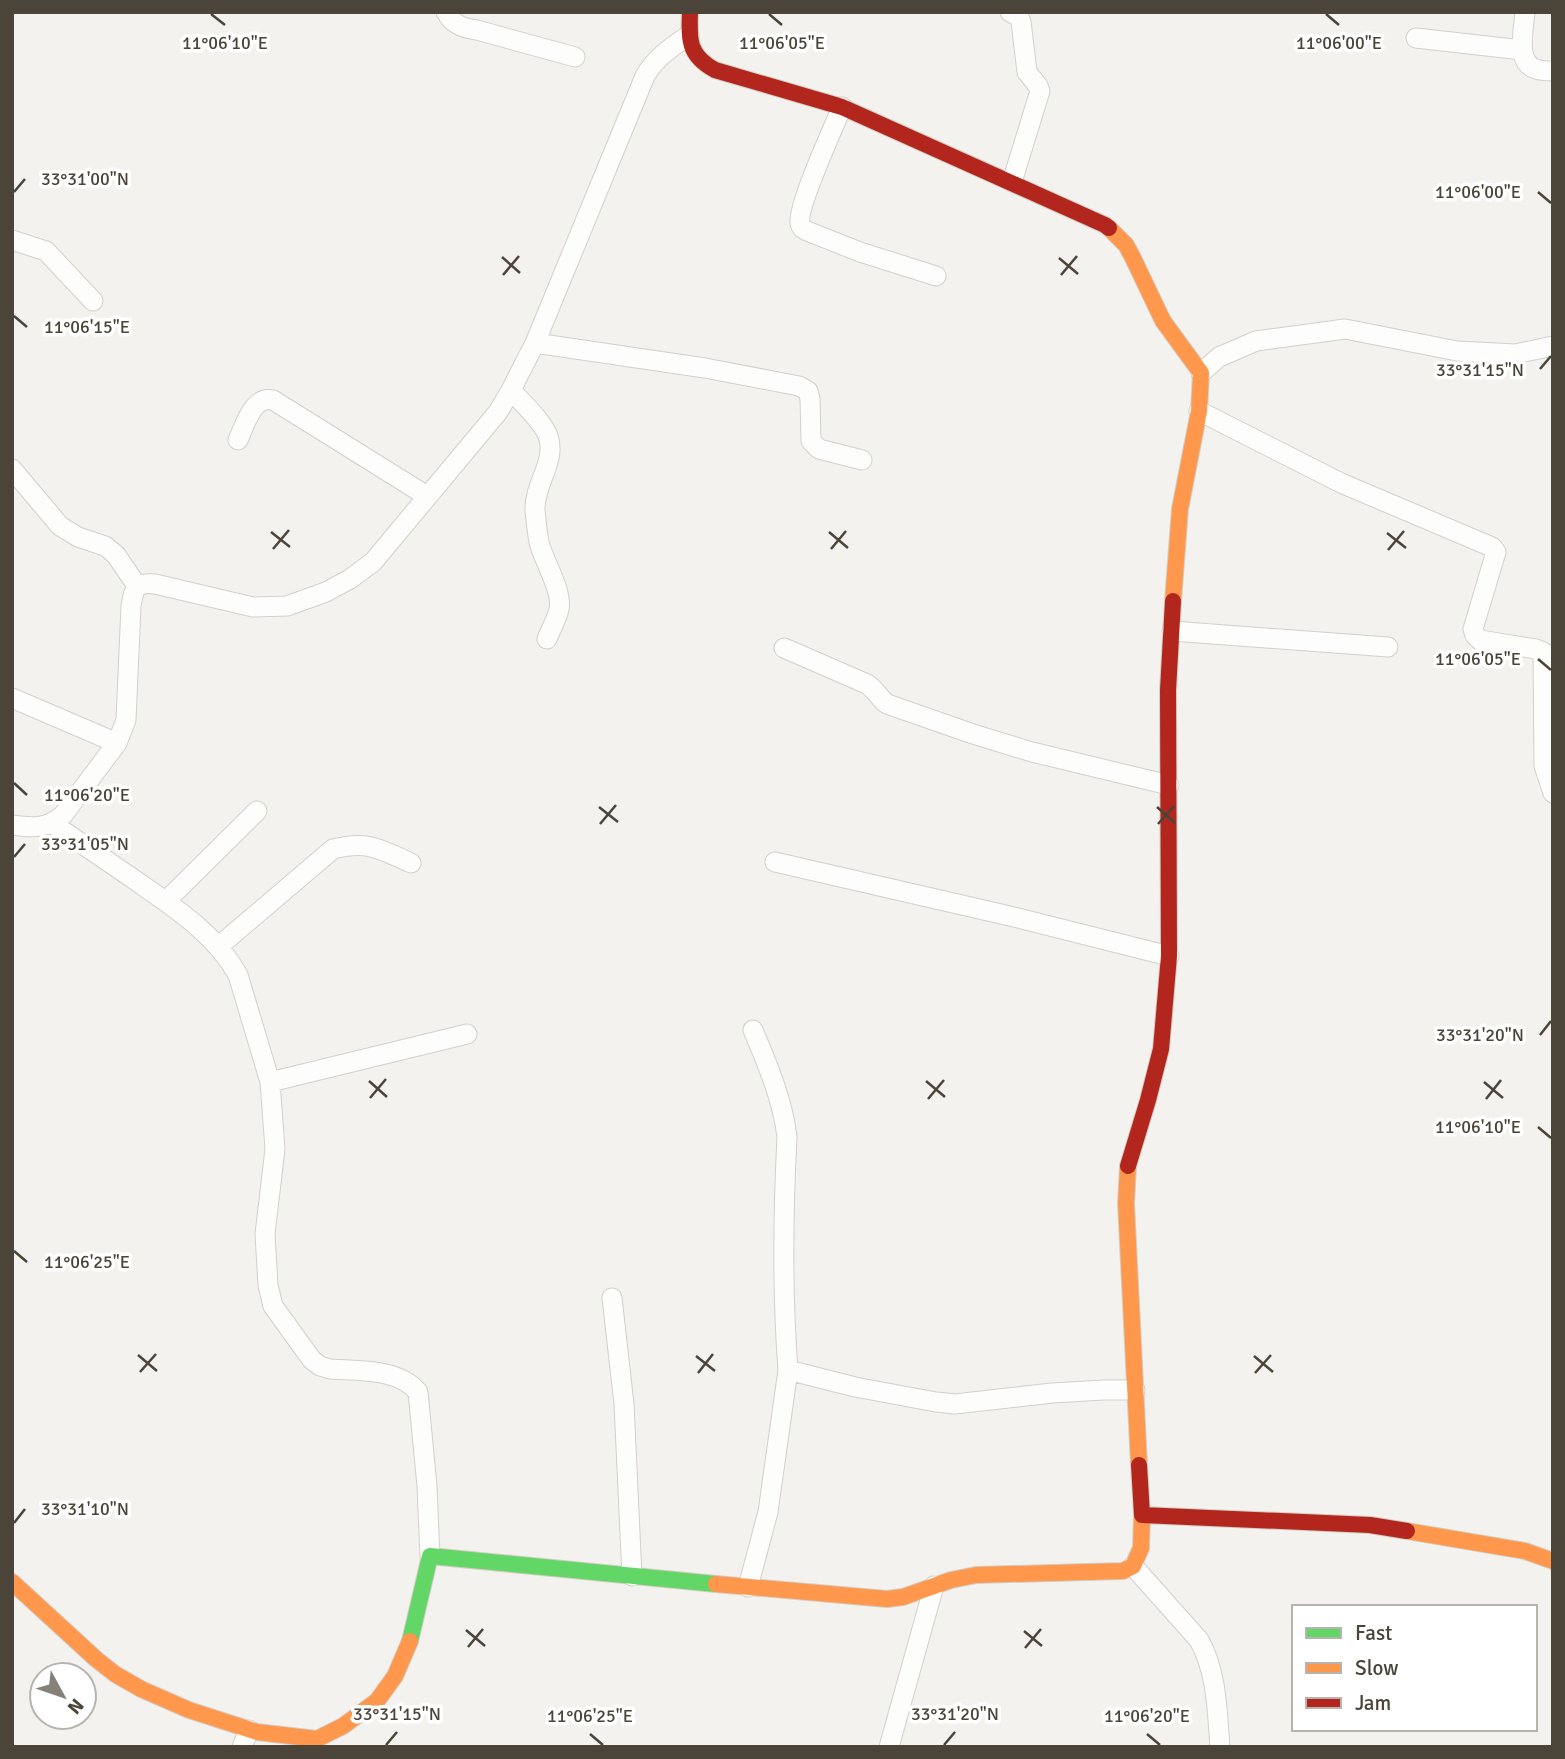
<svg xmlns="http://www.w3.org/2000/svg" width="1565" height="1759" viewBox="0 0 1565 1759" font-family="Signika,sans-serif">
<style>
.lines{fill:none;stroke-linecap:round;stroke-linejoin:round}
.street-casing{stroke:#d2d0cb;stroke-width:21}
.fast-casing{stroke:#d3cfc5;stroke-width:18}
.slow-casing{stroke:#d3cfc5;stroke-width:18}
.jam-casing{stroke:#d3cfc5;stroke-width:18}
.street{stroke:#fdfdfc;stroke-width:19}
.fast{stroke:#63d668;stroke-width:16}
.slow{stroke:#ff974d;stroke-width:16}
.jam{stroke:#b3261e;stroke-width:16}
.ticks{fill:none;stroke:#4b4439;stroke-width:2.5}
.ticks-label{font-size:18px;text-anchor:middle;fill:#4b4439;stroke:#fff;stroke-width:7;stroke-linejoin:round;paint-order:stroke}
</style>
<rect width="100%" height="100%" fill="#f4f2ee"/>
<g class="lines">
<g class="street-casing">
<path id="street" d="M 446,12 C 453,25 463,28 477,30 L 575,57
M 1010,12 L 1019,17 L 1021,22 L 1027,72 L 1038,86 L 1040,91 L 1012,182
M 1525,12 C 1524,29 1515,63 1536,69 C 1541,71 1548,71 1553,71
M 1416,38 L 1522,50
M 842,107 C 834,126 797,207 800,223 C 801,228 803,229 807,231 L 860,252 L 936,276
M 12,240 L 46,251 L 93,301
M 535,343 L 705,368 L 799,386 L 808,391 L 810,399 L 811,441 L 819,449 L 862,460
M 1201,373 L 1219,357 L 1256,341 L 1345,329 L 1457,351 L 1515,354 L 1553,346
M 511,390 C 522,403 542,420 548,436 C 557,461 534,484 535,510 C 536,520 537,532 539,542 C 543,560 563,591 559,609 C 557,619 551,629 547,639
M 1199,411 L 1341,483 L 1492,547 L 1496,552 L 1473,629 L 1475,635 L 1480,640 L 1536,649 L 1543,652 L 1544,766 L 1553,793
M 238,440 C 245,425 253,395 273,400 L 427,496
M 12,469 L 60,526 L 78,537 L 105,546 L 116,555 L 137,586
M 1172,631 L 1388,647
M 784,648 L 867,684 C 876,690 879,698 887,704 L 973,734 L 1032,752 L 1169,785
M 12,698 L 117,743
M 53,824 C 79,842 106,860 132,878 C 172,906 215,933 238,975 L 270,1082 L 275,1149 L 265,1234 L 268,1285 L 273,1306 L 312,1360 L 320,1366 L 330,1369 C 358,1371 398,1368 418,1392 L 427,1486 L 430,1556
M 12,825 C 33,828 46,829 63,815 L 117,743 L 126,720 L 131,606 C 134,589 135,582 155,584 L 253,607 L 287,606 L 326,592 L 350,579 L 373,562 L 498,412 L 511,390 L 535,343 L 645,76 C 656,57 672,47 689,35
M 775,862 L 1014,917 L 1169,956
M 166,901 L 257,811
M 219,946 L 333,849 C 369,840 379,849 411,863
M 753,1030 C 767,1063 783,1101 787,1137 C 783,1214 782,1292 788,1370 L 855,1387 L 936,1402 L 955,1404 L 1052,1393 L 1104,1390 L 1135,1390
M 270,1082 L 467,1034
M 612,1298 L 624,1404 L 632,1576
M 1133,1566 L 1199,1640 C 1217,1672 1217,1710 1220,1747
M 748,1587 L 768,1512 L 788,1370
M 242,1747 L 249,1730
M 889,1747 L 934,1586"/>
</g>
<g class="fast-casing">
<path id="fast" d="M 410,1641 L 430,1556 L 716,1584"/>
</g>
<g class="slow-casing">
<path id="slow" d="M 1109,228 L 1126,245 L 1132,256 L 1163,321 L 1201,373 L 1199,411 L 1180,509 L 1173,601
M 1128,1166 L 1126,1203 L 1139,1465
M 1407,1531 L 1525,1551 L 1553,1561
M 12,1582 L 96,1659 L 115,1674 L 141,1689 L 189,1710 L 257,1732 L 317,1739 L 343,1726 L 377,1701 L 395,1676 L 410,1641
M 716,1584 L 887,1599 L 903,1597 L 951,1580 L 976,1575 L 1123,1571 L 1133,1566 L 1141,1548 L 1142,1515"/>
</g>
<g class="jam-casing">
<path id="jam" d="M 690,12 C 689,40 688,55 715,70 L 842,107 L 1105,225 L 1109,228
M 1128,1166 L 1148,1100 L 1161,1049 L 1169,956 L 1168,690 L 1173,601
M 1139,1465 L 1142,1515 L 1370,1525 L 1407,1531"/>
</g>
<use href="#street" class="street"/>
<use href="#fast" class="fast"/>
<use href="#slow" class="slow"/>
<use href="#jam" class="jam"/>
</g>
<path class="ticks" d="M 211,14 L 225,25M 769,14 L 782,25M 1326,14 L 1339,25M 14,192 L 25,179M 1538,192 L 1551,203M 502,257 L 520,273M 1059,258 L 1078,274M 503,275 L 519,256M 1061,275 L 1077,256M 14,316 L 27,327M 1540,369 L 1551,356M 271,532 L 290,547M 829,532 L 848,548M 1387,533 L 1406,548M 273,549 L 289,530M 831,549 L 846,531M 1388,550 L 1404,531M 1538,659 L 1551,670M 14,783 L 27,795M 599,807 L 618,822M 1157,807 L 1175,823M 600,824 L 616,805M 1158,824 L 1174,806M 14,857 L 25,844M 1540,1035 L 1551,1021M 369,1081 L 387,1097M 926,1081 L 945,1097M 1484,1082 L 1503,1098M 370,1098 L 386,1079M 928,1099 L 944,1080M 1486,1099 L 1501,1080M 1538,1127 L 1551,1138M 14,1251 L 27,1262M 138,1355 L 157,1371M 696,1356 L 715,1371M 1254,1356 L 1273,1372M 140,1372 L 156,1354M 698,1373 L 713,1354M 1255,1373 L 1271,1355M 14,1523 L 25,1509M 466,1630 L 485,1646M 1024,1631 L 1042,1646M 468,1647 L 483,1629M 1025,1648 L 1041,1629M 590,1734 L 603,1745M 1147,1734 L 1160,1745M 386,1745 L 397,1732M 944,1745 L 955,1732"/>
<g class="ticks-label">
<text x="225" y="49">11°06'10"E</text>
<text x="1339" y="49">11°06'00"E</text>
<text x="782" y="49">11°06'05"E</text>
<text x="85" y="185">33°31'00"N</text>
<text x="1478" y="198">11°06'00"E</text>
<text x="87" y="333">11°06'15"E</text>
<text x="1480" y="376">33°31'15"N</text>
<text x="1478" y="665">11°06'05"E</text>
<text x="87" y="801">11°06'20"E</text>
<text x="85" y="850">33°31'05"N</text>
<text x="1480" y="1041">33°31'20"N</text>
<text x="1478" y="1133">11°06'10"E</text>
<text x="87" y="1268">11°06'25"E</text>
<text x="85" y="1515">33°31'10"N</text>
<text x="397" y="1720">33°31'15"N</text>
<text x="955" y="1720">33°31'20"N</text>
<text x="590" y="1722">11°06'25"E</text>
<text x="1147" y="1722">11°06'20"E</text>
</g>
<rect width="1565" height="1759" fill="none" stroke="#4b4439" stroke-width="28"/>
<rect x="1292" y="1605" width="245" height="126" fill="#ffffff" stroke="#b7b4b0" stroke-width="2"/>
<rect x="1306" y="1628" width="35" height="10" fill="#63d668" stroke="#b7b4b0" stroke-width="2"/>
<text x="1355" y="1640" font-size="21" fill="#4b4439">Fast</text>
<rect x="1306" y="1663" width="35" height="10" fill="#ff974d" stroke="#b7b4b0" stroke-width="2"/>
<text x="1355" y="1675" font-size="21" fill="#4b4439">Slow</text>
<rect x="1306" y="1698" width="35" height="10" fill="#b3261e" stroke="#b7b4b0" stroke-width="2"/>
<text x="1355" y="1710" font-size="21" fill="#4b4439">Jam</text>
<g transform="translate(63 1696) rotate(130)"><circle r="33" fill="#ffffff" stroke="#b7b4b0" stroke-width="2"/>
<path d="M0-5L12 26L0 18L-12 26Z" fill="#868178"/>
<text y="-10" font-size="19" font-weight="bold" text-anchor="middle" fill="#4b4439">N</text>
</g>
</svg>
